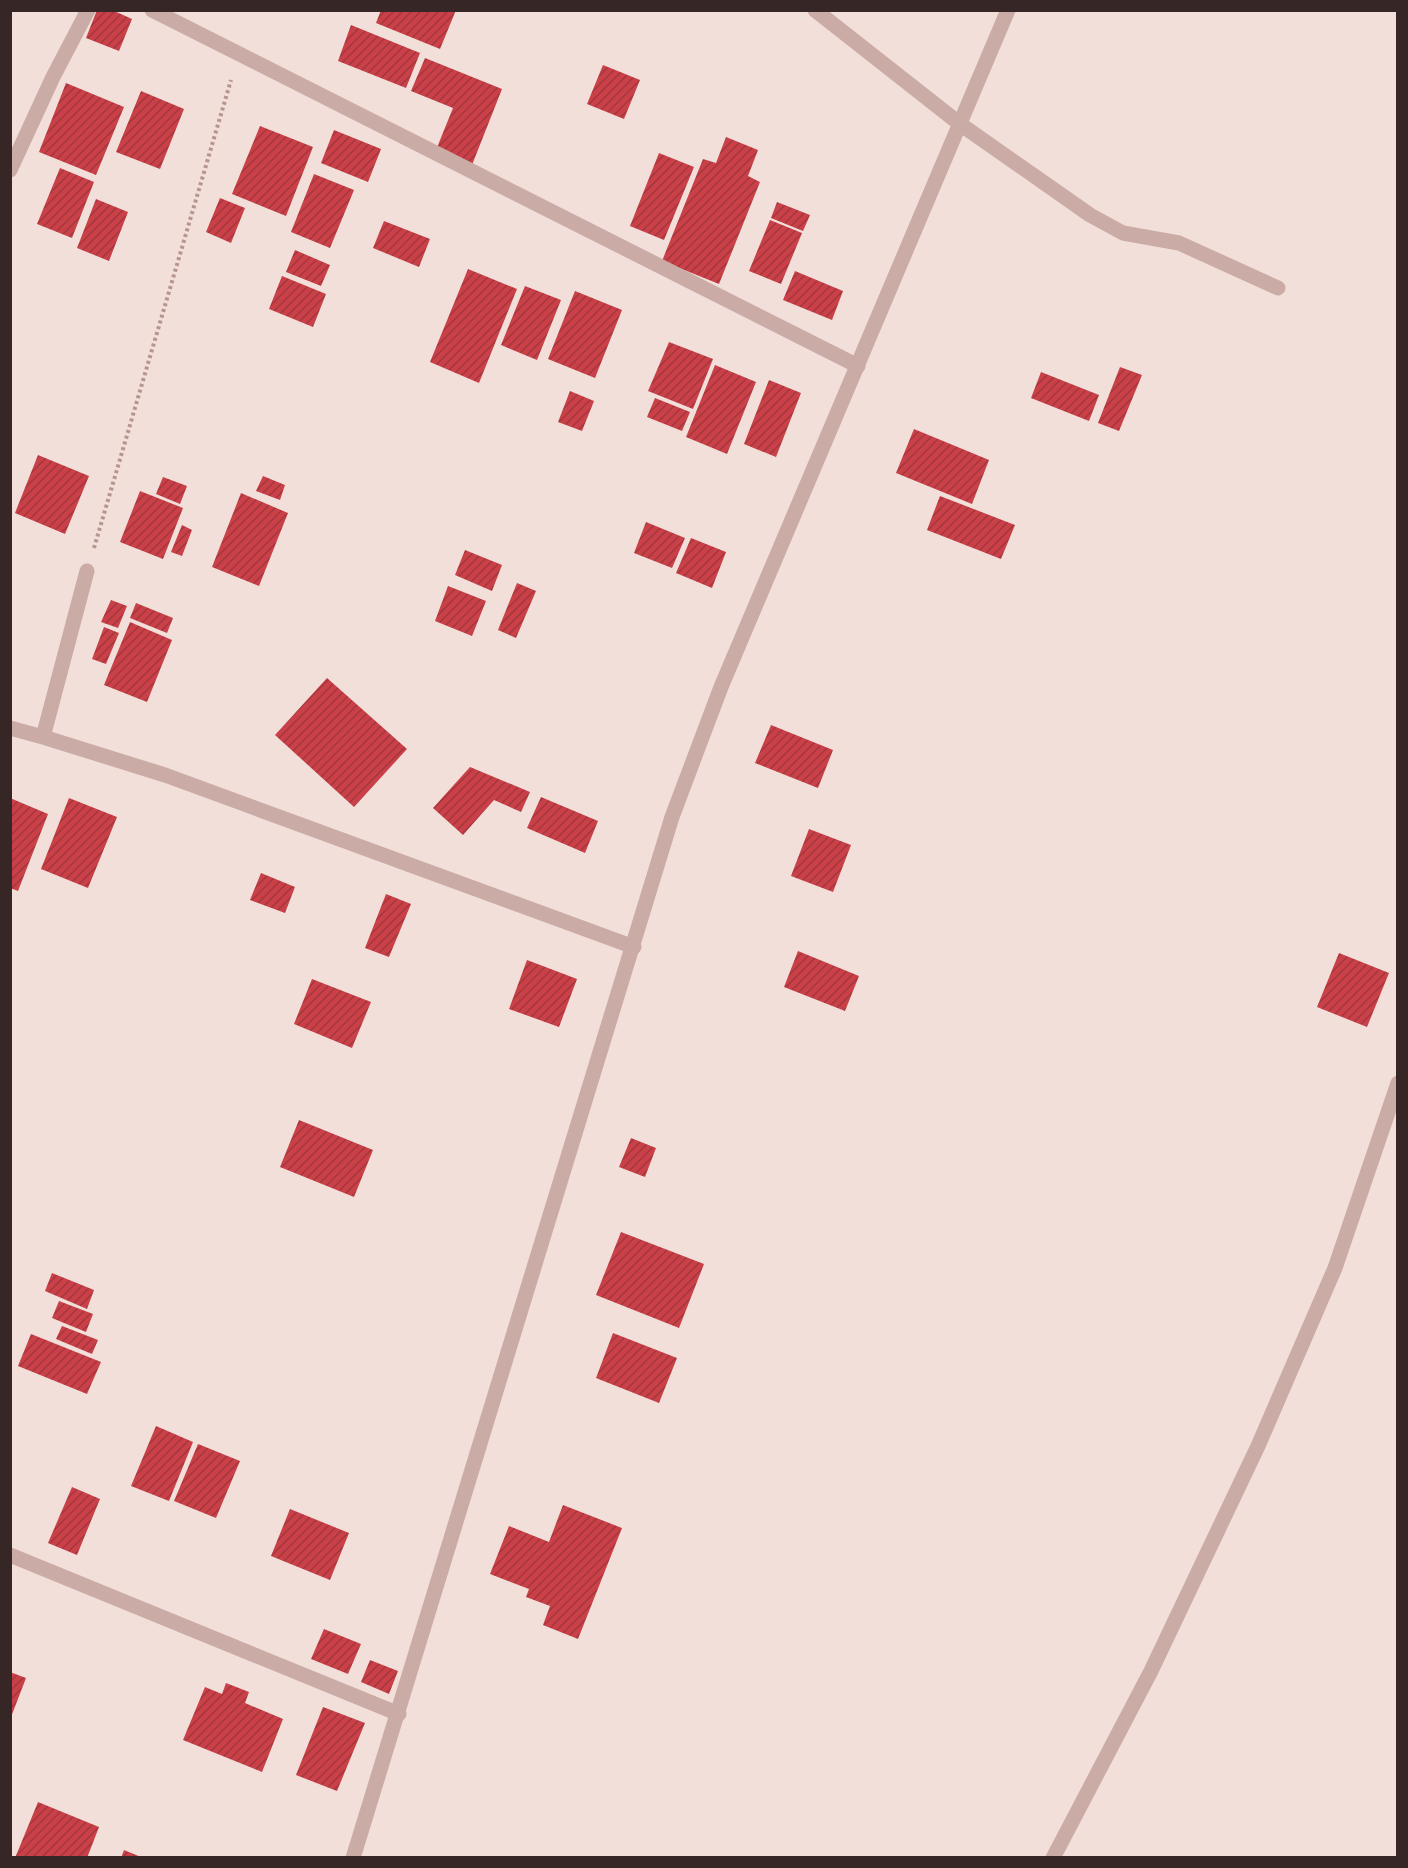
<svg xmlns="http://www.w3.org/2000/svg" width="1408" height="1868" viewBox="0 0 1408 1868" font-family="'Roboto Condensed',sans-serif">
<style>
.building{fill:url(#building-hatch)}
.lines{fill:none;stroke-linecap:round;stroke-linejoin:round}
.path{stroke:#b6948f;stroke-width:4;stroke-dasharray:3 3;stroke-linecap:butt}
.minor{stroke:#caaba5;stroke-width:15}
.tertiary{stroke:#caaba5;stroke-width:15}
</style>
<defs>
<pattern id="building-hatch" width="6" height="6" patternUnits="userSpaceOnUse" patternTransform="scale(1.5)"><rect width="6" height="6" fill="#c94048"/><path d="M-1 1l2-2M0 6l6-6M5 7l2-2" fill="none" stroke="#a4363c"/></pattern>
</defs>
<rect width="100%" height="100%" fill="#f2dfd9"/>
<path class="building" d="M 97,10 L 112,10 L 132,19 L 119,51 L 86,38 Z
M 381,10 L 456,10 L 440,49 L 376,23 Z
M 351,25 L 420,53 L 406,88 L 338,61 Z
M 425,58 L 502,89 L 472,165 L 436,150 L 453,108 L 411,91 Z
M 603,65 L 640,80 L 624,119 L 587,104 Z
M 66,83 L 124,107 L 96,175 L 39,152 Z
M 141,91 L 184,109 L 160,169 L 116,152 Z
M 260,126 L 313,147 L 286,216 L 232,194 Z
M 334,130 L 381,149 L 368,182 L 321,163 Z
M 726,137 L 758,150 L 748,176 L 760,182 L 719,284 L 662,261 L 703,159 L 716,163 Z
M 659,153 L 694,167 L 664,240 L 630,226 Z
M 60,168 L 94,182 L 72,238 L 37,224 Z
M 314,174 L 354,190 L 330,248 L 291,232 Z
M 220,198 L 245,208 L 231,243 L 206,232 Z
M 96,199 L 128,212 L 109,261 L 77,248 Z
M 777,202 L 810,215 L 803,231 L 771,218 Z
M 770,220 L 802,233 L 781,284 L 749,271 Z
M 384,221 L 430,239 L 419,267 L 373,248 Z
M 295,250 L 330,265 L 321,286 L 286,272 Z
M 468,269 L 517,289 L 479,383 L 430,362 Z
M 795,271 L 843,291 L 832,320 L 783,300 Z
M 282,276 L 326,294 L 313,327 L 269,309 Z
M 525,286 L 561,300 L 537,360 L 501,345 Z
M 575,291 L 622,310 L 595,378 L 548,359 Z
M 669,342 L 713,359 L 693,409 L 648,391 Z
M 715,365 L 756,382 L 727,454 L 686,437 Z
M 1120,367 L 1142,375 L 1119,431 L 1098,423 Z
M 1041,372 L 1099,395 L 1089,421 L 1031,398 Z
M 769,380 L 801,393 L 776,457 L 744,444 Z
M 570,391 L 594,401 L 582,431 L 558,422 Z
M 655,398 L 690,412 L 682,431 L 647,417 Z
M 914,429 L 989,460 L 972,504 L 896,473 Z
M 38,455 L 89,476 L 65,534 L 15,513 Z
M 263,476 L 285,485 L 280,500 L 256,491 Z
M 163,477 L 187,486 L 180,504 L 156,494 Z
M 140,491 L 183,508 L 163,559 L 120,542 Z
M 241,493 L 288,513 L 259,586 L 212,567 Z
M 940,496 L 1015,525 L 1001,559 L 927,530 Z
M 646,522 L 685,538 L 672,568 L 634,553 Z
M 182,525 L 192,530 L 182,556 L 171,552 Z
M 691,538 L 726,552 L 712,588 L 676,573 Z
M 465,550 L 502,565 L 492,591 L 455,575 Z
M 517,583 L 536,591 L 516,638 L 498,630 Z
M 448,586 L 486,601 L 472,636 L 435,621 Z
M 111,600 L 127,606 L 118,628 L 101,622 Z
M 136,603 L 173,618 L 167,633 L 130,618 Z
M 130,622 L 172,640 L 147,702 L 104,685 Z
M 104,627 L 119,633 L 106,664 L 92,659 Z
M 327,678 L 407,749 L 354,807 L 275,735 Z
M 771,725 L 833,750 L 818,788 L 755,763 Z
M 470,767 L 530,792 L 521,812 L 494,800 L 463,835 L 433,808 Z
M 541,797 L 598,821 L 585,853 L 527,828 Z
M 10,798 L 48,814 L 18,891 L 10,888 Z
M 69,798 L 117,817 L 88,888 L 41,869 Z
M 809,829 L 851,845 L 833,892 L 791,876 Z
M 261,873 L 295,887 L 285,913 L 250,900 Z
M 386,894 L 411,904 L 389,957 L 365,948 Z
M 798,951 L 859,976 L 845,1011 L 784,987 Z
M 1339,953 L 1389,973 L 1367,1027 L 1317,1007 Z
M 527,960 L 577,979 L 559,1027 L 509,1009 Z
M 312,979 L 371,1002 L 352,1048 L 294,1024 Z
M 299,1120 L 373,1150 L 354,1197 L 280,1167 Z
M 631,1138 L 656,1148 L 645,1177 L 619,1167 Z
M 621,1232 L 704,1264 L 679,1328 L 596,1295 Z
M 52,1273 L 94,1290 L 87,1309 L 45,1291 Z
M 59,1301 L 93,1314 L 86,1332 L 52,1318 Z
M 62,1326 L 98,1340 L 92,1354 L 56,1339 Z
M 613,1333 L 677,1358 L 659,1403 L 596,1378 Z
M 31,1334 L 101,1362 L 87,1394 L 18,1366 Z
M 156,1426 L 193,1442 L 169,1501 L 131,1486 Z
M 198,1444 L 240,1461 L 216,1518 L 174,1501 Z
M 72,1487 L 100,1499 L 77,1555 L 48,1543 Z
M 563,1505 L 622,1528 L 578,1639 L 543,1625 L 550,1606 L 526,1597 L 529,1589 L 490,1574 L 509,1526 L 549,1542 Z
M 290,1509 L 349,1533 L 330,1580 L 271,1556 Z
M 324,1629 L 361,1644 L 348,1674 L 311,1659 Z
M 370,1660 L 398,1671 L 389,1694 L 361,1682 Z
M 10,1672 L 26,1678 L 11,1717 L 10,1717 Z
M 226,1683 L 249,1692 L 245,1703 L 283,1719 L 262,1772 L 183,1740 L 205,1687 L 222,1694 Z
M 323,1707 L 365,1723 L 337,1791 L 296,1775 Z
M 38,1802 L 99,1827 L 87,1858 L 15,1858 Z
M 124,1850 L 141,1857 L 141,1858 L 121,1858 Z"/>
<g class="lines">
<path class="path" d="M 94,548 L 231,80"/>
<path class="minor" d="M 152,10 L 858,366
M 815,10 L 960,124 L 1090,215 L 1123,233 L 1179,243 L 1278,288
M 10,170 L 53,77 L 88,10
M 87,571 L 43,737 L 165,775 L 634,947
M 10,728 L 43,737
M 10,1555 L 399,1714
M 1053,1858 L 1151,1671 L 1258,1446 L 1335,1268 L 1398,1083"/>
<path class="tertiary" d="M 353,1858 L 672,817 L 721,687 L 1008,10"/>
</g>
<rect width="1408" height="1868" fill="none" stroke="#362726" stroke-width="24"/>
</svg>
